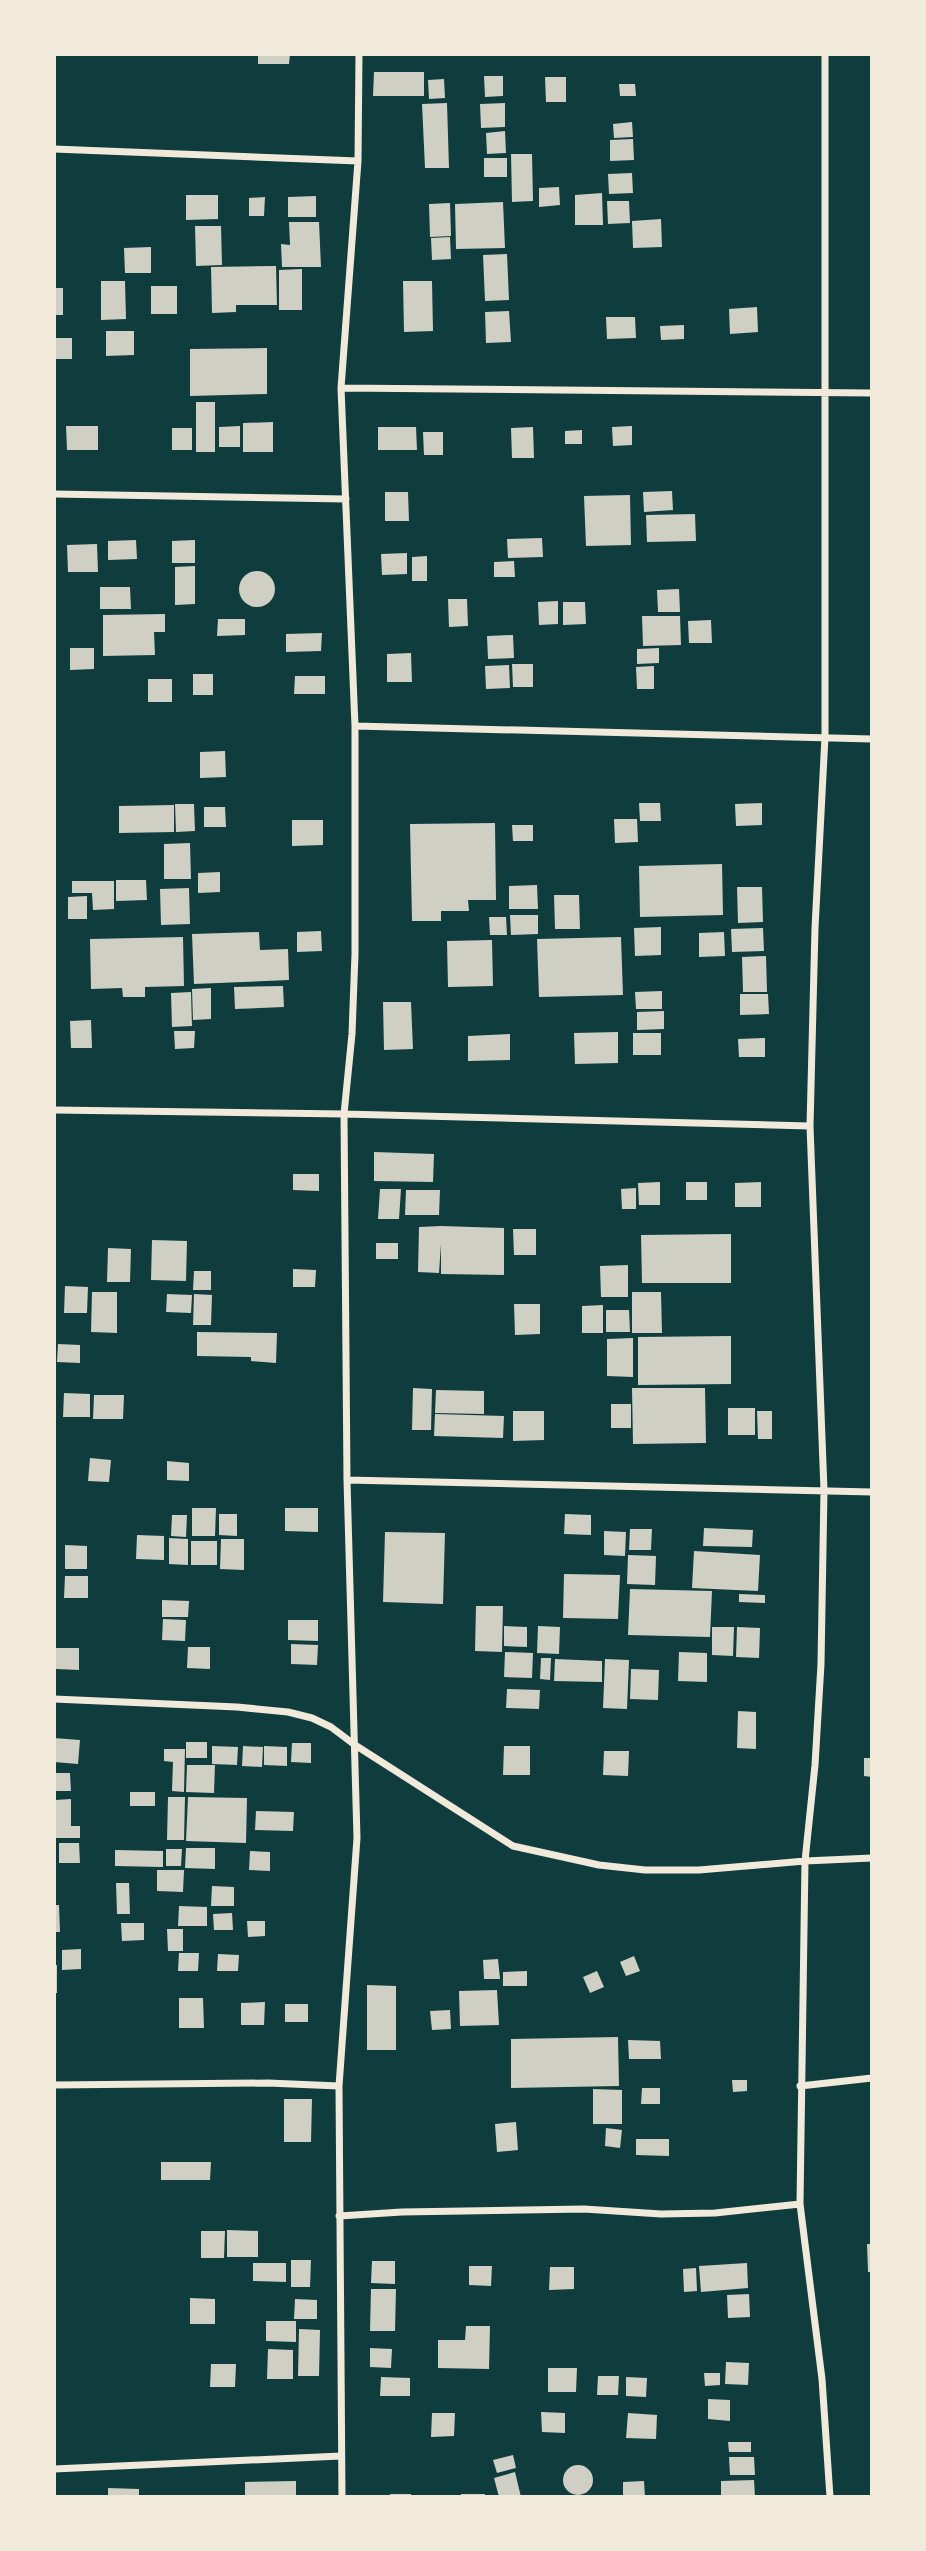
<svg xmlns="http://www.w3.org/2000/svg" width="926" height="2551" viewBox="0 0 926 2551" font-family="Figtree,sans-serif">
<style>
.building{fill:#cfcfc3}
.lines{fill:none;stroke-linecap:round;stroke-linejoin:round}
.minor{stroke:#f1e9da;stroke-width:7}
</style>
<rect width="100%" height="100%" fill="#0f3d3e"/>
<path class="building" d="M 258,54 L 290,54 L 289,64 L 258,64 Z
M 374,72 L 424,72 L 424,96 L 373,96 Z
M 484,76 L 503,76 L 503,96 L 485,97 Z
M 545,77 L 566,77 L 566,102 L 546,102 Z
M 444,79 L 445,98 L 429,99 L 428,80 Z
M 619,84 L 635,84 L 636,96 L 620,96 Z
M 447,103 L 449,168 L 425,168 L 422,104 Z
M 505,103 L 505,127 L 481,128 L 480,104 Z
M 632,122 L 633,137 L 614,138 L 613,124 Z
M 505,131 L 506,153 L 487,154 L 486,133 Z
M 633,139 L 634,160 L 610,161 L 610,140 Z
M 511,154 L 532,154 L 533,201 L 512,202 Z
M 484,158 L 507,158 L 507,177 L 484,177 Z
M 632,173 L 633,193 L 609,194 L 608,174 Z
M 559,187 L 560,205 L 539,207 L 539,188 Z
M 602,193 L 603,225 L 575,225 L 575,195 Z
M 186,195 L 218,195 L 218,219 L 186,220 Z
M 316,196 L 316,217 L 288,217 L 288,197 Z
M 265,197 L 264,216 L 249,216 L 249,198 Z
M 607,201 L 629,201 L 630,223 L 608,224 Z
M 503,202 L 505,248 L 456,249 L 455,204 Z
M 450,203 L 451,236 L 430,237 L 429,204 Z
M 661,219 L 662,247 L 633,248 L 632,221 Z
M 289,222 L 319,222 L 321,267 L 282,267 L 281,244 L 290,245 Z
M 195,226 L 221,226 L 222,265 L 196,266 Z
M 450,237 L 451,259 L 432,260 L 431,238 Z
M 151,247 L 151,273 L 125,273 L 124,248 Z
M 507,254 L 509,300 L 485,301 L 483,255 Z
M 276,266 L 277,305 L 236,305 L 236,312 L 212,313 L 211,267 Z
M 302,269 L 302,310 L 279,310 L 279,270 Z
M 101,281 L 125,281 L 126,319 L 101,320 Z
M 403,281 L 432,281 L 433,331 L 404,332 Z
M 151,286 L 177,286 L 177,314 L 151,314 Z
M 54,288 L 63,288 L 63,315 L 54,315 Z
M 757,307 L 758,332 L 730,334 L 729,309 Z
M 509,311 L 511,342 L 486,343 L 485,312 Z
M 606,317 L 635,317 L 636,338 L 607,339 Z
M 684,325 L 684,339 L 661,340 L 660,326 Z
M 106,331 L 134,331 L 134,355 L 106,356 Z
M 54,338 L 72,338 L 72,359 L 54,359 Z
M 267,348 L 267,394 L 190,396 L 190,349 Z
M 196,402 L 215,402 L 215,452 L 196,452 Z
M 273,422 L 273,452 L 243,452 L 243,423 Z
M 66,426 L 98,426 L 98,450 L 67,450 Z
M 240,426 L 240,447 L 219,447 L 219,427 Z
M 632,426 L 632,445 L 613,446 L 612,427 Z
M 378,427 L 416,427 L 417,450 L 378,450 Z
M 533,427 L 534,458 L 512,458 L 511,428 Z
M 172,428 L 192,428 L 192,450 L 172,450 Z
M 582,430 L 582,444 L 565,444 L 565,431 Z
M 423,432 L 443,432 L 443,455 L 424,455 Z
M 672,491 L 673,510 L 644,512 L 643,492 Z
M 385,492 L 408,492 L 409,521 L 385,521 Z
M 630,495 L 631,545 L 586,546 L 584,496 Z
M 695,514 L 696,541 L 647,542 L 646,515 Z
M 542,538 L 543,557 L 508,558 L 507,539 Z
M 136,540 L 137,559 L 108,560 L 108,541 Z
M 195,540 L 195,563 L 172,563 L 172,541 Z
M 97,544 L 98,572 L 68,572 L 67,545 Z
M 407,553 L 407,574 L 382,575 L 381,554 Z
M 427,556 L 427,581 L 412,581 L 412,557 Z
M 514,561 L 515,577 L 494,577 L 494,562 Z
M 195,566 L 195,604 L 175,605 L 175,567 Z
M239 589a18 18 0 1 1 36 0a18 18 0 1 1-36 0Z
M 100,587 L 130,587 L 131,609 L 100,609 Z
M 679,589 L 680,612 L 658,612 L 657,590 Z
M 448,599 L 467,599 L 468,626 L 449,627 Z
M 558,601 L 558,624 L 539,625 L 538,602 Z
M 563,602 L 585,602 L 586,624 L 563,625 Z
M 165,614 L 165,632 L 154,632 L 155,655 L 103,656 L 103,615 Z
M 642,616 L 680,616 L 681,645 L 643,646 Z
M 218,619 L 245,619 L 245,635 L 217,636 Z
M 711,620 L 712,643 L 689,643 L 688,621 Z
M 322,633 L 321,651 L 286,652 L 286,634 Z
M 513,635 L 514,658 L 488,659 L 487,636 Z
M 70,648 L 94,648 L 94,669 L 70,670 Z
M 659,648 L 659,663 L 637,664 L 637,649 Z
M 411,653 L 412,682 L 387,682 L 387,654 Z
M 512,664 L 533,664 L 533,687 L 513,687 Z
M 509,665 L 510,688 L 486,689 L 485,666 Z
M 654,666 L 654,689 L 637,689 L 636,667 Z
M 193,674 L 213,674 L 213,695 L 193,695 Z
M 295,676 L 325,676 L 325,694 L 294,694 Z
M 148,679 L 172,679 L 172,702 L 148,702 Z
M 225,751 L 226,777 L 200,778 L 200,752 Z
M 639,803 L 660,803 L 661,821 L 640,821 Z
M 762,803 L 762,825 L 736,826 L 735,804 Z
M 175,804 L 194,804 L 195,831 L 176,832 Z
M 174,805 L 174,832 L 119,833 L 119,806 Z
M 204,807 L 225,807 L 226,827 L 204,827 Z
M 614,819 L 637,819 L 638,842 L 615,843 Z
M 292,820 L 323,820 L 323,845 L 292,846 Z
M 495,823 L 496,900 L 468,900 L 469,911 L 441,911 L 441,921 L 412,921 L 410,824 Z
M 512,825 L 533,825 L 533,841 L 513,841 Z
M 190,843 L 191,879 L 164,879 L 164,844 Z
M 722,864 L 723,915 L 640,917 L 639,866 Z
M 220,872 L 220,892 L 198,893 L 198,873 Z
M 116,880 L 146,880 L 147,900 L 116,901 Z
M 72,881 L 114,881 L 114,909 L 93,910 L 92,893 L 72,893 Z
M 537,885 L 538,909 L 509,909 L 509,886 Z
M 737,887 L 762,887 L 763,922 L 738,923 Z
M 189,888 L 190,924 L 161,925 L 160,889 Z
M 554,895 L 579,895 L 580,929 L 555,929 Z
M 87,896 L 87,919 L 68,919 L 68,897 Z
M 510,915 L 538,915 L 538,934 L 511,935 Z
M 489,917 L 506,917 L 507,935 L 490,935 Z
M 661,927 L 661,955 L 635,956 L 634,928 Z
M 763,928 L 764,951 L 732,952 L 731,929 Z
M 321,931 L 322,951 L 297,952 L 297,932 Z
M 259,932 L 260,950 L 288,949 L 289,980 L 194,984 L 192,934 Z
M 724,932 L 725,956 L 699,957 L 699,933 Z
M 183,937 L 184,986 L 145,987 L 145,997 L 123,997 L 122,988 L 91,989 L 90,939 Z
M 621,937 L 623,995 L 539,997 L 537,939 Z
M 492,940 L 493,986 L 448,987 L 447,941 Z
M 766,956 L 767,992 L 743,992 L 742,957 Z
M 283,986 L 284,1007 L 235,1009 L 234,987 Z
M 211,988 L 211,1019 L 193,1020 L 192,989 Z
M 662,991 L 662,1009 L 636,1009 L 635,992 Z
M 191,992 L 192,1026 L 172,1027 L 171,993 Z
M 740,994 L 768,994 L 769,1014 L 740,1015 Z
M 383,1002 L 411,1002 L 413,1049 L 384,1050 Z
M 664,1011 L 664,1029 L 637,1030 L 637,1012 Z
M 91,1020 L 92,1048 L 71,1048 L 70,1021 Z
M 174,1031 L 195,1031 L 194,1048 L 175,1049 Z
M 618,1032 L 618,1063 L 575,1064 L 574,1033 Z
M 633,1033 L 661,1033 L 661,1055 L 633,1055 Z
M 510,1034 L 510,1060 L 468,1061 L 468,1036 Z
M 765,1038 L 765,1057 L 739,1057 L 738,1039 Z
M 374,1152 L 434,1154 L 433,1182 L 374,1181 Z
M 293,1174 L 319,1174 L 319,1191 L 293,1190 Z
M 660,1182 L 660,1205 L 639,1205 L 638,1183 Z
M 686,1182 L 707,1182 L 707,1200 L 686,1200 Z
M 761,1182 L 761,1207 L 735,1207 L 735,1183 Z
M 636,1188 L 636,1209 L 622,1209 L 621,1189 Z
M 380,1189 L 401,1189 L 399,1219 L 378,1219 Z
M 406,1190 L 440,1190 L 439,1215 L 405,1215 Z
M 441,1226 L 504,1228 L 504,1275 L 441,1274 L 441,1244 L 439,1273 L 418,1272 L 419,1227 Z
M 513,1229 L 536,1229 L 536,1255 L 514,1255 Z
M 731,1234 L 731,1283 L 642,1283 L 641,1235 Z
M 152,1240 L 187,1241 L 186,1281 L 151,1280 Z
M 376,1243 L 398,1243 L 398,1259 L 376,1259 Z
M 108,1248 L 131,1249 L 130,1282 L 107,1282 Z
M 628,1265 L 628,1297 L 601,1297 L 600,1266 Z
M 293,1269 L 316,1270 L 315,1287 L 293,1287 Z
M 194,1271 L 211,1271 L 211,1290 L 193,1290 Z
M 65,1286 L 88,1287 L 87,1313 L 64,1313 Z
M 92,1292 L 117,1292 L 117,1333 L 91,1332 Z
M 632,1292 L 661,1292 L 662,1333 L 632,1333 Z
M 167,1294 L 192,1295 L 191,1313 L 166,1312 Z
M 194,1294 L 212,1295 L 211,1325 L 193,1325 Z
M 514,1304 L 540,1304 L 540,1334 L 515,1335 Z
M 603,1305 L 603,1333 L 582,1333 L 582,1306 Z
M 606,1310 L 629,1310 L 630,1332 L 606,1332 Z
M 197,1332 L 277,1333 L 276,1363 L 251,1361 L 251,1357 L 197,1356 Z
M 731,1336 L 731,1384 L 638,1385 L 638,1337 Z
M 633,1338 L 633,1377 L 607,1376 L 607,1339 Z
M 58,1344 L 80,1345 L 80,1363 L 57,1362 Z
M 413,1388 L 432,1389 L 431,1430 L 412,1430 Z
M 632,1388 L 705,1388 L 706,1443 L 633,1444 Z
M 436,1390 L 484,1391 L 484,1414 L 435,1413 Z
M 64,1393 L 90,1394 L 90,1417 L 63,1417 Z
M 94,1395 L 124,1395 L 123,1419 L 93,1419 Z
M 611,1404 L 631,1404 L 631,1428 L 611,1428 Z
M 728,1408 L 755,1408 L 755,1435 L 728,1435 Z
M 513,1411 L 544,1411 L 544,1440 L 513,1441 Z
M 757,1411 L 772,1411 L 772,1439 L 758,1439 Z
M 435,1414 L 504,1416 L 503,1438 L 434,1436 Z
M 90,1458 L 111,1460 L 109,1482 L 88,1481 Z
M 167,1461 L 189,1463 L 189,1481 L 167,1480 Z
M 192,1508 L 216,1508 L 215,1536 L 192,1536 Z
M 285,1508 L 318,1508 L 318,1532 L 285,1531 Z
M 219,1514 L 237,1514 L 237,1536 L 219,1535 Z
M 565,1514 L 591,1515 L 591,1535 L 564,1534 Z
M 172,1515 L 187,1515 L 186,1537 L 171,1536 Z
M 704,1528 L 753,1530 L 752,1547 L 703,1546 Z
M 630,1529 L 652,1529 L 651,1550 L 629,1550 Z
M 604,1531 L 626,1532 L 625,1556 L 604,1555 Z
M 385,1532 L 445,1533 L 443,1604 L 383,1602 Z
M 137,1535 L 164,1536 L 164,1560 L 136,1559 Z
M 169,1538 L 188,1539 L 188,1565 L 169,1564 Z
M 221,1539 L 244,1539 L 244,1570 L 220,1569 Z
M 191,1541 L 217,1541 L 217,1565 L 191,1565 Z
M 65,1545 L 87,1546 L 87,1569 L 65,1569 Z
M 694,1551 L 760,1555 L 758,1591 L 692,1588 Z
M 628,1555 L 656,1556 L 655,1585 L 627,1584 Z
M 564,1574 L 620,1575 L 618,1619 L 563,1618 Z
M 65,1576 L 88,1576 L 88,1598 L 64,1598 Z
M 630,1589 L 712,1591 L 710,1637 L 628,1635 Z
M 739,1594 L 765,1595 L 765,1603 L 739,1602 Z
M 162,1600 L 189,1601 L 188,1617 L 162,1617 Z
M 476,1606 L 503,1606 L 502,1652 L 475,1651 Z
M 163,1619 L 186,1620 L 185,1641 L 162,1640 Z
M 288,1620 L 318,1620 L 318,1641 L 288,1640 Z
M 504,1626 L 527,1627 L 527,1647 L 504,1646 Z
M 538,1626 L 560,1627 L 559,1654 L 537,1653 Z
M 712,1627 L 734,1627 L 733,1656 L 712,1655 Z
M 737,1627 L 760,1628 L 759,1658 L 736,1657 Z
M 291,1644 L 318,1645 L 317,1665 L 291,1664 Z
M 188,1647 L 210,1647 L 210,1669 L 187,1668 Z
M 56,1648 L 79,1648 L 79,1670 L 56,1669 Z
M 505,1652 L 533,1653 L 532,1678 L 504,1677 Z
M 679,1652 L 707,1653 L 707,1682 L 678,1681 Z
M 541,1658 L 551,1658 L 550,1680 L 540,1679 Z
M 555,1659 L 602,1661 L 602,1682 L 554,1681 Z
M 605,1659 L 629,1660 L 627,1709 L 603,1708 Z
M 631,1669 L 659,1670 L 658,1700 L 630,1699 Z
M 507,1689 L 540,1690 L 539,1709 L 506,1708 Z
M 738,1711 L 756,1712 L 756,1749 L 737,1748 Z
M 54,1738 L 80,1740 L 78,1764 L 54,1762 Z
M 186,1742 L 207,1742 L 207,1758 L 186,1758 Z
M 292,1743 L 311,1743 L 311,1763 L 291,1762 Z
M 212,1746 L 238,1747 L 237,1765 L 212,1764 Z
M 243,1746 L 263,1747 L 262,1767 L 242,1766 Z
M 264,1746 L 287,1747 L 287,1766 L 264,1765 Z
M 504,1746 L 530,1746 L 530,1775 L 503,1775 Z
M 164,1749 L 185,1749 L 184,1792 L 172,1791 L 173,1762 L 164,1761 Z
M 604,1751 L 629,1751 L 628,1776 L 603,1775 Z
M 864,1758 L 872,1758 L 872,1777 L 864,1776 Z
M 187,1765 L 215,1765 L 214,1793 L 186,1792 Z
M 54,1773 L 70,1773 L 71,1791 L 54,1791 Z
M 130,1792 L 155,1792 L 155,1806 L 130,1806 Z
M 168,1797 L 185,1797 L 184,1840 L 167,1840 Z
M 188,1797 L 247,1798 L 246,1843 L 186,1841 Z
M 71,1799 L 71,1826 L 80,1826 L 80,1838 L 55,1838 L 55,1800 Z
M 256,1811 L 294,1812 L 293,1831 L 255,1830 Z
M 59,1843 L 79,1843 L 80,1863 L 59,1863 Z
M 186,1848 L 215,1848 L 215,1869 L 185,1868 Z
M 166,1849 L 182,1849 L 181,1866 L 166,1866 Z
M 115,1850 L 163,1851 L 163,1867 L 115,1866 Z
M 250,1851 L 270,1852 L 270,1871 L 249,1870 Z
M 157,1870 L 184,1870 L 183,1892 L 157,1891 Z
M 116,1883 L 129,1883 L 130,1914 L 117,1914 Z
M 212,1886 L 234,1887 L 234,1906 L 211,1906 Z
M 54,1905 L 59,1905 L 60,1932 L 54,1932 Z
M 179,1906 L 207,1907 L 207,1926 L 178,1926 Z
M 232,1913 L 233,1930 L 214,1930 L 213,1914 Z
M 247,1921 L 265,1921 L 265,1936 L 248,1937 Z
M 121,1923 L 144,1923 L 144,1940 L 122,1941 Z
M 167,1929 L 183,1929 L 183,1951 L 168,1951 Z
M 81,1949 L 81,1969 L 62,1970 L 62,1950 Z
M 179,1953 L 199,1953 L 198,1971 L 178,1971 Z
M 218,1954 L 239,1955 L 238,1971 L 217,1971 Z
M 634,1956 L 640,1971 L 626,1976 L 620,1962 Z
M 498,1959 L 500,1979 L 484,1979 L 483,1960 Z
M 54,1965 L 57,1965 L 57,1993 L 54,1993 Z
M 527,1971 L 527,1986 L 503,1986 L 503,1972 Z
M 597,1971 L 604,1987 L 590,1993 L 583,1977 Z
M 367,1985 L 396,1986 L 396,2050 L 367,2050 Z
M 497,1990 L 499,2025 L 460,2026 L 459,1991 Z
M 179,1998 L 203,1998 L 204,2028 L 179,2028 Z
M 265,2002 L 264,2025 L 241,2025 L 241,2003 Z
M 285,2004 L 308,2004 L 308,2022 L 285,2022 Z
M 450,2010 L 451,2029 L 432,2030 L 430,2011 Z
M 618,2037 L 619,2086 L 511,2088 L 511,2039 Z
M 628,2040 L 660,2041 L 661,2059 L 629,2059 Z
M 732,2080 L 747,2080 L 747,2091 L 733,2092 Z
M 642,2088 L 660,2088 L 660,2104 L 641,2104 Z
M 593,2089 L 622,2090 L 622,2124 L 593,2124 Z
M 284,2099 L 312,2099 L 311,2142 L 284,2142 Z
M 516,2122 L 518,2150 L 497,2152 L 495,2124 Z
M 606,2128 L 622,2130 L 620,2148 L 605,2146 Z
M 636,2139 L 669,2139 L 669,2156 L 636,2155 Z
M 161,2162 L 211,2162 L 210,2180 L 161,2180 Z
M 227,2230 L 258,2231 L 258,2257 L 227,2257 Z
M 201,2231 L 225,2231 L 224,2258 L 201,2258 Z
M 867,2244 L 872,2244 L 872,2272 L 868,2272 Z
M 291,2260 L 311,2260 L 310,2287 L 291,2287 Z
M 372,2261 L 395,2261 L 395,2284 L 371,2283 Z
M 253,2263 L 286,2263 L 286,2282 L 253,2281 Z
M 747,2263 L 748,2288 L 701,2292 L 699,2266 Z
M 469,2266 L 492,2266 L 491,2286 L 469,2285 Z
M 550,2267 L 574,2267 L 574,2289 L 549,2290 Z
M 696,2268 L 697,2291 L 684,2292 L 683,2269 Z
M 371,2289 L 396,2289 L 395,2331 L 370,2331 Z
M 749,2294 L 750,2317 L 728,2318 L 727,2295 Z
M 190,2298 L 215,2299 L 215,2324 L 190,2324 Z
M 295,2299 L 317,2300 L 317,2319 L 294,2319 Z
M 266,2321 L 296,2321 L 296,2342 L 266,2341 Z
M 466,2326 L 490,2326 L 489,2369 L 438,2368 L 438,2340 L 465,2340 Z
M 299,2329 L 320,2330 L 319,2376 L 298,2376 Z
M 370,2348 L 392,2349 L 391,2368 L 370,2367 Z
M 268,2349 L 293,2350 L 293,2379 L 267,2379 Z
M 726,2362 L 749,2363 L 748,2385 L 725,2384 Z
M 211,2364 L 236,2364 L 235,2387 L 210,2387 Z
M 548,2368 L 577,2368 L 576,2392 L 548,2392 Z
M 704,2373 L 720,2373 L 720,2385 L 705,2386 Z
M 598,2376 L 619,2376 L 618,2395 L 597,2395 Z
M 381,2377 L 410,2378 L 410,2396 L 380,2396 Z
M 626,2377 L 647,2378 L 646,2397 L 626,2396 Z
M 708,2399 L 730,2400 L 730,2421 L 708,2419 Z
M 541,2412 L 565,2413 L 565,2433 L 542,2432 Z
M 432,2413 L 455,2413 L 454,2436 L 431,2437 Z
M 628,2413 L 657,2415 L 656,2439 L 626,2438 Z
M 728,2442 L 751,2442 L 751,2452 L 729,2452 Z
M 513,2455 L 516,2468 L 497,2473 L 493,2460 Z
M 729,2457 L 754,2457 L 755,2475 L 730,2475 Z
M563 2480a15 15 0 1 1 30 0a15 15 0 1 1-30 0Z
M 515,2472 L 521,2497 L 499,2497 L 494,2478 Z
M 754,2480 L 755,2497 L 721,2497 L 721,2481 Z
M 296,2481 L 296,2497 L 245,2497 L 245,2482 Z
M 644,2481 L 645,2497 L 623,2497 L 623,2482 Z
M 108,2488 L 139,2489 L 139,2497 L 108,2497 Z
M 390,2494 L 411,2494 L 411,2497 L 390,2497 Z
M 461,2494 L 485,2494 L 485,2497 L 461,2497 Z"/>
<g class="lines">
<path class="minor" d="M 825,54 L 825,737 L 815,928 L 810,1126 L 824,1490 L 821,1664 L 815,1765 L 805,1861 L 800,2204 L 822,2379 L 830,2497
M 54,149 L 358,161
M 341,388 L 872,393
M 54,494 L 346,499
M 355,726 L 872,739
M 54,1110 L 344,1114 L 810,1126
M 347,1480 L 872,1492
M 54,1699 L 237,1707 L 288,1712 L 312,1718 L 331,1727 L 355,1745 L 513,1846 L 599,1865 L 645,1870 L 699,1870 L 805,1861 L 872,1858
M 54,2085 L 268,2083 L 339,2086
M 800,2086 L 872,2078
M 339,2216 L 402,2212 L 584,2209 L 661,2214 L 715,2213 L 800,2204
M 54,2469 L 341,2456
M 342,2497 L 339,2086 L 357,1838 L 347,1480 L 344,1114 L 352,1034 L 355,954 L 355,726 L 341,388 L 358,161 L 359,54"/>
</g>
<rect width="926" height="2551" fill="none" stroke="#f1e9da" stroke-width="112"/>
</svg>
